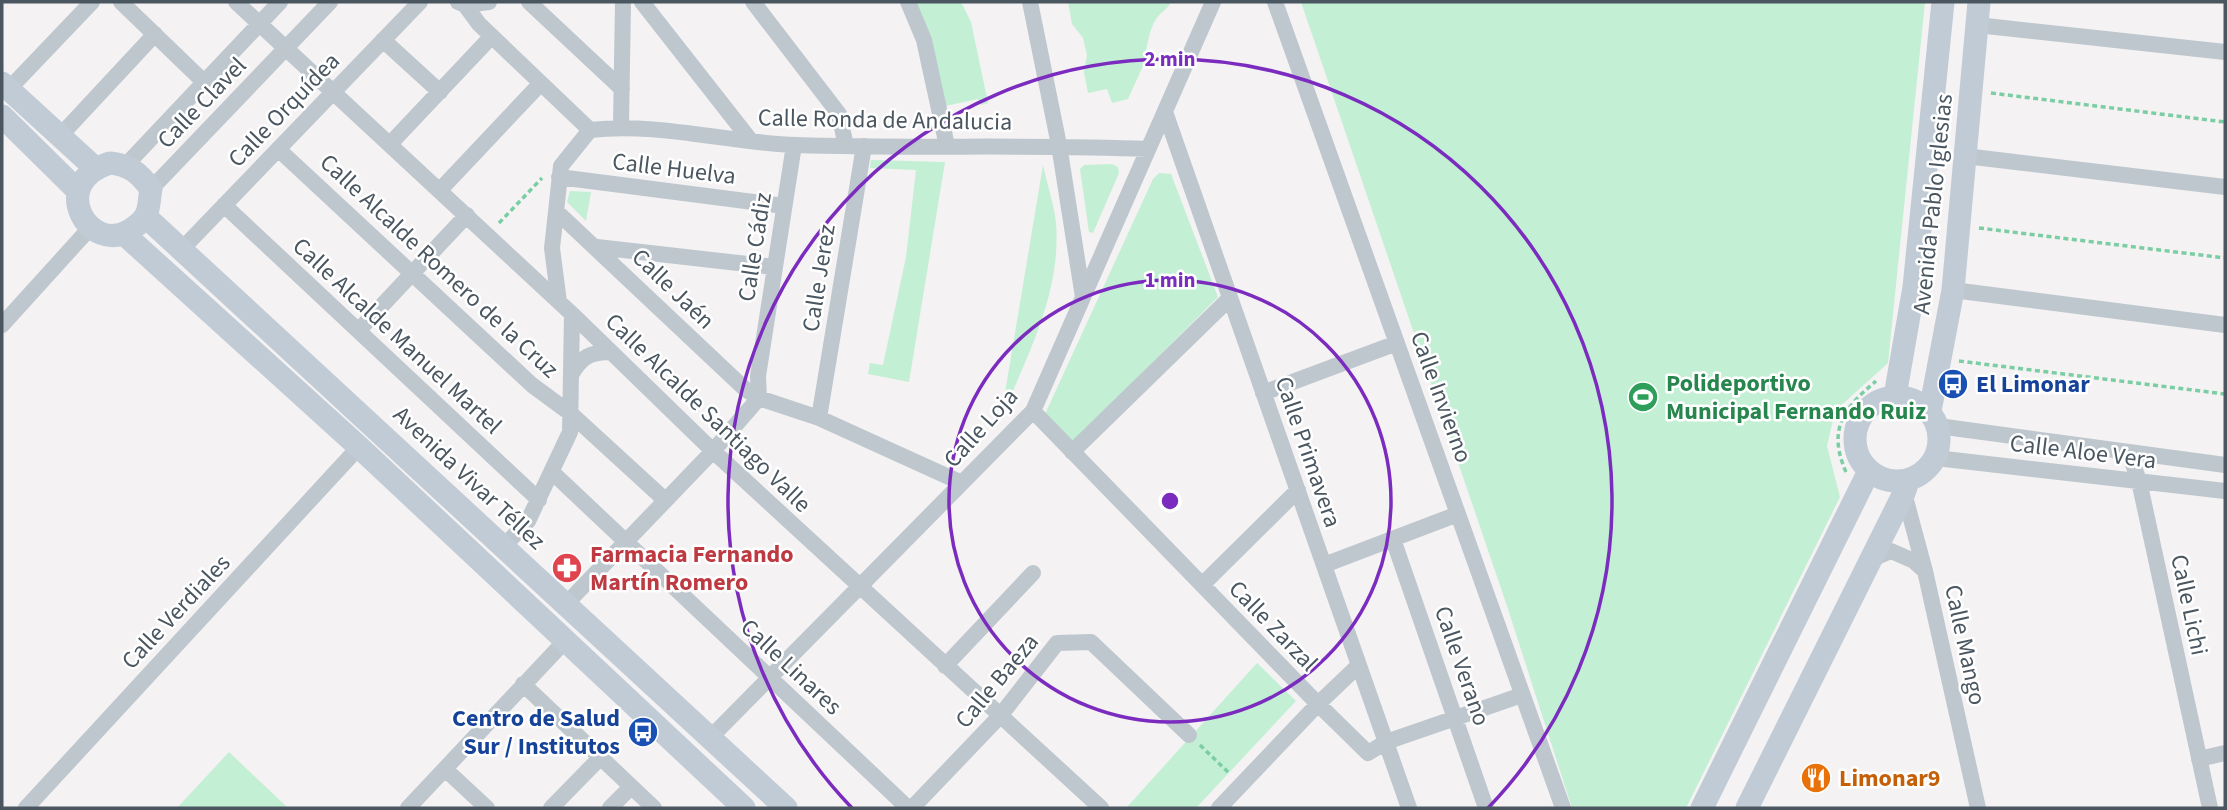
<svg xmlns="http://www.w3.org/2000/svg" width="2227" height="810" viewBox="0 0 2227 810" font-family="'Source Sans 3',sans-serif">
<style>
.green{fill:#c3efd4}
.lines{fill:none;stroke-linecap:round;stroke-linejoin:round}
.path{stroke:#7bcda4;stroke-width:3.5;stroke-dasharray:5 3.5;stroke-linecap:butt}
.street{stroke:#bec7ce;stroke-width:16}
.secondary{stroke:#c1cbd5;stroke-width:23}
.ring{fill:none;stroke:#7b2cbf;stroke-width:3.5}
.labels{text-anchor:middle;dominant-baseline:central;stroke-width:5;stroke-linejoin:round;paint-order:stroke}
.street-label{font-size:24px;fill:#4a5660;stroke:#fff}
.leisure-label{font-size:24px;font-weight:bold;fill:#27864d;stroke:#fff;text-anchor:start}
.transit-label{font-size:24px;font-weight:bold;fill:#164399;stroke:#fff;text-anchor:start}
.health-label{font-size:24px;font-weight:bold;fill:#be3a42;stroke:#fff;text-anchor:start}
.food-label{font-size:24px;font-weight:bold;fill:#c56008;stroke:#fff;text-anchor:start}
.centre{fill:#7b2cbf;stroke:#fff;stroke-width:3.5}
.ring-label{font-size:21px;text-anchor:middle;font-weight:bold;fill:#7b2cbf;stroke:#fff;stroke-width:5;stroke-linejoin:round;paint-order:stroke}
</style>
<rect width="100%" height="100%" fill="#f4f2f2"/>
<path class="green" d="M 915,2 L 961,2 L 971,22 L 988,103 L 981,105 L 978,99 L 945,106 Z
M 1068,2 L 1171,2 C 1167,10 1159,13 1155,21 C 1150,29 1148,41 1146,51 L 1148,55 L 1128,99 L 1112,103 L 1107,89 L 1088,93 L 1084,72 L 1087,55 L 1083,38 L 1072,24 Z
M 1301,2 L 1925,2 L 1888,363 L 1835,411 L 1827,446 L 1840,497 L 1686,808 L 1572,808 L 1506,603 Z
M 871,160 L 945,162 L 909,382 L 868,374 L 870,363 L 883,365 L 906,257 L 916,170 L 870,168 Z
M 1112,164 L 1118,167 L 1119,173 L 1093,233 L 1089,232 L 1080,169 L 1084,165 Z
M 1043,165 C 1047,184 1054,204 1056,223 C 1061,287 1033,344 1009,400 L 1004,399 Z
M 1159,173 L 1171,174 L 1218,297 L 1073,442 L 1045,414 L 1153,179 Z
M 570,191 L 591,192 L 586,221 L 567,202 Z
M 1257,663 L 1296,701 L 1196,808 L 1127,807 Z
M 229,752 L 288,808 L 177,808 Z"/>
<g class="lines">
<path class="path" d="M 1991,93 L 2225,122
M 499,223 L 542,178
M 1979,228 L 2225,258
M 1959,361 L 2225,394
M 1846,472 C 1827,429 1844,408 1876,381
M 1200,745 L 1230,774"/>
<path class="street" d="M 121,2 L 204,82
M 236,2 L 572,314 L 713,451 L 1101,808
M 458,2 L 465,5 L 479,24 L 590,130
M 529,2 L 622,89
M 642,2 L 751,141
M 753,2 L 839,114 L 846,146
M 908,2 L 924,40 L 947,146
M 1030,2 L 1059,145 L 1083,297
M 1275,2 L 1563,808
M 465,5 L 489,2
M 1977,25 L 2225,52
M 383,40 L 440,92
M 8,90 L 92,2
M 1165,112 L 1409,808
M 621,126 L 623,2
M 60,136 L 155,34
M 390,144 L 492,36
M 278,149 L 532,385 L 570,413 L 665,500
M 1965,156 L 2225,187
M 126,165 L 280,2
M 559,177 L 784,206
M 151,189 L 330,2
M 440,190 L 541,83
M 224,205 L 539,500
M 556,211 L 745,389 L 759,398 L 819,418 L 962,483
M 597,247 L 774,267
M 182,249 L 420,2
M 1953,290 L 2225,325
M 559,302 L 552,248 L 561,166 L 590,130 C 659,122 728,143 797,145 C 914,149 1031,144 1148,149
M 2,325 L 90,228
M 359,330 L 467,215
M 571,375 C 581,357 590,352 611,352
M 1263,393 L 1397,343
M 759,398 L 758,376 L 794,145
M 1033,411 L 1318,704 L 1368,753 L 1386,742 L 1522,695
M 819,418 L 864,146
M 1938,426 L 2225,465
M 1072,452 L 1230,298
M 2129,453 L 2139,481 L 2210,808
M 1936,458 L 2225,491
M 552,472 L 908,808
M 1904,493 L 1925,571 L 1978,808
M 1393,539 L 1486,808
M 504,546 L 528,521 L 570,432 L 572,314
M 1870,560 L 1891,551 L 1914,561 L 1925,571
M 1324,565 L 1458,514
M 1202,585 L 1298,490
M 566,604 L 713,451 L 759,398
M 945,666 L 1033,573
M 523,684 L 654,808
M 711,737 L 1033,411 L 1213,2
M 2199,759 L 2225,753
M 445,769 L 487,808
M 26,808 L 359,447
M 408,808 L 565,641
M 551,808 L 601,757
M 610,808 L 631,787
M 912,808 L 1000,716 L 1057,643 L 1091,642 L 1189,735
M 1219,808 L 1318,704 L 1359,665"/>
<path class="secondary" d="M 2,83 L 95,168
M 2,116 L 78,191
M 110,163 C 130,165 139,173 151,189 C 149,198 150,207 146,215 C 142,223 136,226 130,230 C 90,256 46,183 110,163 Z
M 145,216 L 786,808
M 124,234 L 359,447 L 744,808
M 1895,396 L 1914,287 L 1943,2
M1855 439a42 42 0 1 1 84 0a42 42 0 1 1-84 0Z
M 1930,411 L 1953,290 L 1979,2
M 1702,808 L 1869,471
M 1747,808 L 1904,493 L 1908,481"/>
</g>
<g class="ring">
<circle cx="1170" cy="501" r="221"/>
<path d="M852 808A442 442 0 1 1 1488 808"/>
</g>
<defs>
<g id="bus-disc" transform="scale(1.575)"><circle r="9.5" fill="#1a4fb4" stroke="#fff"/><path d="M-5-6H5V4H4V6H2V4H-2V6H-4V4H-5ZM-3.5-4V0h7V-4ZM-3.5 1.2v1.5H-2V1.2ZM2 1.2v1.5H3.5V1.2Z" fill="#fff"/></g>
<g id="stadium-disc" transform="scale(1.575)"><circle r="9.5" fill="#2e9e5b" stroke="#fff"/><path d="M0-5a6.5 5 0 1 0 0 10a6.5 5 0 1 0 0-10ZM-3.5-1.8h7v3.6h-7Z" fill="#fff"/></g>
<g id="pharmacy-disc" transform="scale(1.575)"><circle r="9.5" fill="#e0444e" stroke="#fff"/><path d="M-2-6h4v4h4v4h-4v4h-4v-4h-4v-4h4Z" fill="#fff"/></g>
<g id="restaurant-disc" transform="scale(1.575)"><circle r="9.5" fill="#e8710a" stroke="#fff"/><path d="M-5-6h1v4h1v-4h1v4h1v-4h1v5L-1.5 .5V6h-2V.5L-5-1ZM5-6V6H3V1.5H1.5Q1.5-4 5-6Z" fill="#fff"/></g>
</defs>
<g fill-rule="evenodd">
<use href="#bus-disc" x="1953" y="384"/>
<use href="#stadium-disc" x="1643" y="397"/>
<use href="#pharmacy-disc" x="567" y="568"/>
<use href="#bus-disc" x="643" y="732"/>
<use href="#restaurant-disc" x="1816" y="778"/>
</g>
<g class="labels">
<g class="street-label">
<text transform="translate(202 103) rotate(-46)">Calle Clavel</text>
<text transform="translate(284 110) rotate(-46)">Calle Orquídea</text>
<text transform="translate(885 120) rotate(1)">Calle Ronda de Andalucia</text>
<text transform="translate(674 169) rotate(7)">Calle Huelva</text>
<text transform="translate(1933 204) rotate(-84)">Avenida Pablo Iglesias</text>
<text transform="translate(755 247) rotate(-81)">Calle Cádiz</text>
<text transform="translate(439 266) rotate(43)">Calle Alcalde Romero de la Cruz</text>
<text transform="translate(819 278) rotate(-81)">Calle Jerez</text>
<text transform="translate(673 289) rotate(44)">Calle Jaén</text>
<text transform="translate(397 336) rotate(43)">Calle Alcalde Manuel Martel</text>
<text transform="translate(1441 397) rotate(70)">Calle Invierno</text>
<text transform="translate(708 413) rotate(44)">Calle Alcalde Santiago Valle</text>
<text transform="translate(981 428) rotate(-48)">Calle Loja</text>
<text transform="translate(1308 452) rotate(71)">Calle Primavera</text>
<text transform="translate(2083 452) rotate(7)">Calle Aloe Vera</text>
<text transform="translate(469 478) rotate(43)">Avenida Vivar Téllez</text>
<text transform="translate(2189 605) rotate(78)">Calle Lichi</text>
<text transform="translate(176 612) rotate(-47)">Calle Verdiales</text>
<text transform="translate(1273 626) rotate(46)">Calle Zarzal</text>
<text transform="translate(1965 645) rotate(78)">Calle Mango</text>
<text transform="translate(1462 666) rotate(71)">Calle Verano</text>
<text transform="translate(791 667) rotate(43)">Calle Linares</text>
<text transform="translate(997 681) rotate(-50)">Calle Baeza</text>
</g>
<g class="leisure-label">
<text x="1666" y="383">Polideportivo<tspan x="1666" dy="28">Municipal Fernando Ruiz</tspan></text>
</g>
<g class="transit-label">
<text x="1976" y="384">El Limonar</text>
<text x="620" y="718" text-anchor="end">Centro de Salud<tspan x="620" dy="28">Sur / Institutos</tspan></text>
</g>
<g class="health-label">
<text x="590" y="554">Farmacia Fernando<tspan x="590" dy="28">Martín Romero</tspan></text>
</g>
<g class="food-label">
<text x="1839" y="778">Limonar9</text>
</g>
</g>
<circle cx="1170" cy="501" r="10" class="centre"/>
<g class="ring-label">
<text x="1170" y="66">2 min</text>
<text x="1170" y="287">1 min</text>
</g>
<rect width="2227" height="810" fill="none" stroke="#4a5660" stroke-width="7"/>
</svg>
